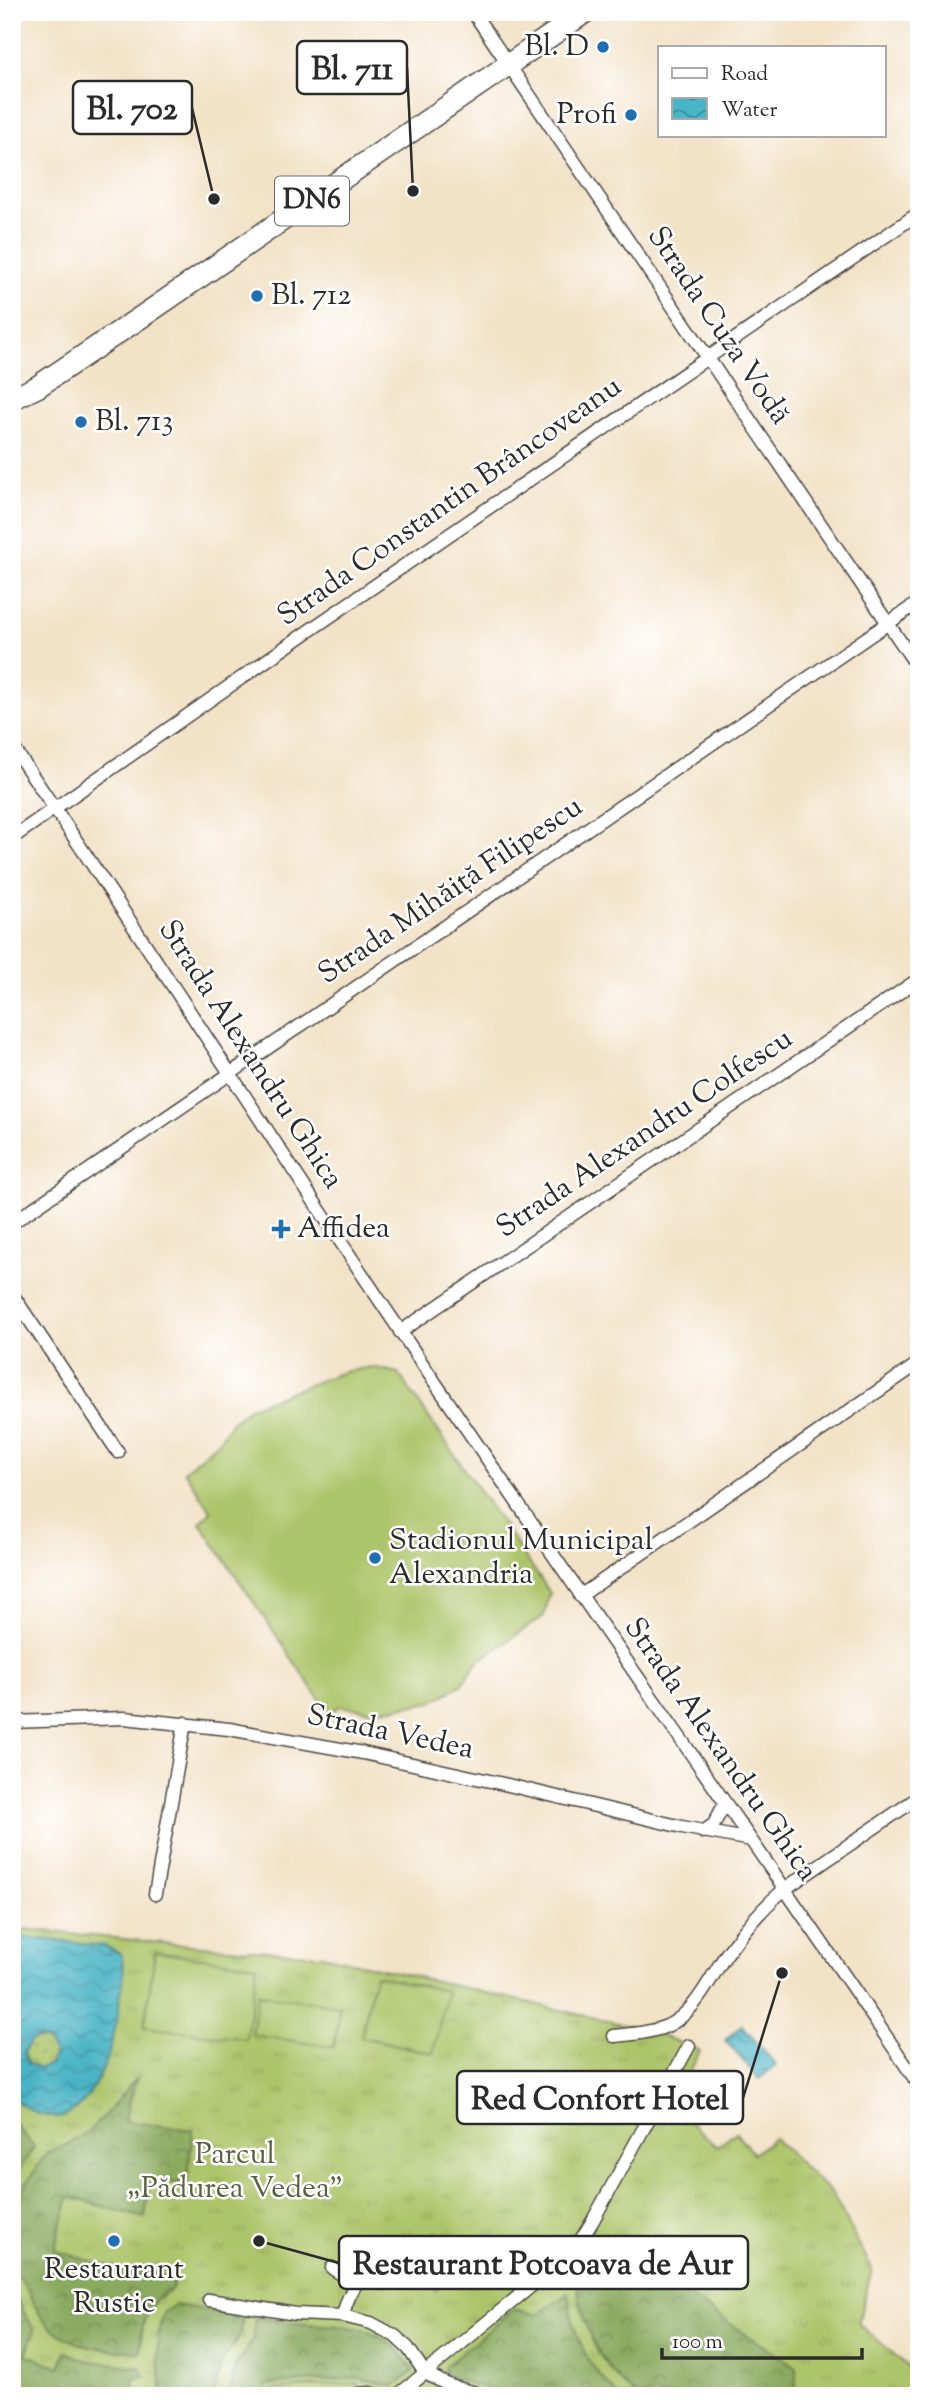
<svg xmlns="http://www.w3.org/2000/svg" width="931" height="2408" viewBox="0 0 931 2408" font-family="'Sorts Mill Goudy',serif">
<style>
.grass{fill:url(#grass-tufts);stroke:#6c784b;stroke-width:2}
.forest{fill:url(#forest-crowns);stroke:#5a6a45;stroke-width:2}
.garden{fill:url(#garden-dots);stroke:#6c784b;stroke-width:2}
.pitch{fill:#adc56b;stroke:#6c784b;stroke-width:2}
.water{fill:url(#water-waves);stroke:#3a7078;stroke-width:2;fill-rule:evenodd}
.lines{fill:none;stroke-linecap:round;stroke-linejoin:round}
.street-casing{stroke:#494642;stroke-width:15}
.primary-casing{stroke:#494642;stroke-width:24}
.street{stroke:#fff;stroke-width:12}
.primary{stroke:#fff;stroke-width:21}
.poi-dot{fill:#1f6fb2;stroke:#fff;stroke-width:2.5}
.labels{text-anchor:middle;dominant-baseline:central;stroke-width:5;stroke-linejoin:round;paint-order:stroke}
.shield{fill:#fff;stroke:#6b6b6b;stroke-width:2}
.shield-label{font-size:28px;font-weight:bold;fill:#2b2b2b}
.poi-label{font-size:30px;fill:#2b2b2b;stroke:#fff;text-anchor:start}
.street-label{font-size:30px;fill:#2b2b2b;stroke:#fff}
.park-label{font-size:30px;fill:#586141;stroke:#fff}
.leader{fill:none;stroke:#2b2b2b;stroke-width:2.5}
.callout-dot{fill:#2b2b2b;stroke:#fff;stroke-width:2.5}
.callout{fill:#fff;stroke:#2b2b2b;stroke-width:2.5}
.callout-label{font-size:32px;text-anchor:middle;font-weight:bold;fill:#2b2b2b}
</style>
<defs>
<pattern id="grass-tufts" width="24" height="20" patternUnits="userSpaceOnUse" patternTransform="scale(1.75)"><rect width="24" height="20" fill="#adc56b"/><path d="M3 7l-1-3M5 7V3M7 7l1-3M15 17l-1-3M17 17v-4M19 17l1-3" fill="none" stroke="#95a95d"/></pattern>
<pattern id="forest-crowns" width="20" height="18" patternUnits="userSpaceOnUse" patternTransform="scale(1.75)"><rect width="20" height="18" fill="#8aaa5f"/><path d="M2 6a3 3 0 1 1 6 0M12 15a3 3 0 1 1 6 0" fill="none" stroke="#718b4f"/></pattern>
<pattern id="garden-dots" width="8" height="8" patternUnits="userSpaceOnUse" patternTransform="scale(1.75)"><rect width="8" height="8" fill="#adc56b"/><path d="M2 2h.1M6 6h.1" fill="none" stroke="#95a95d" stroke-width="1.8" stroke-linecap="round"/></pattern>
<pattern id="water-waves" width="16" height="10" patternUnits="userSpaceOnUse" patternTransform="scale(1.75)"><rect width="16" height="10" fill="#48b4c5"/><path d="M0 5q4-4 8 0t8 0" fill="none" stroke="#3c93a0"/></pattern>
</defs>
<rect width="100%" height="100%" fill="#fff"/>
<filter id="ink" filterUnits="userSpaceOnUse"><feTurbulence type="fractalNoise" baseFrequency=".0143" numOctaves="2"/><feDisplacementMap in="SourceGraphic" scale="14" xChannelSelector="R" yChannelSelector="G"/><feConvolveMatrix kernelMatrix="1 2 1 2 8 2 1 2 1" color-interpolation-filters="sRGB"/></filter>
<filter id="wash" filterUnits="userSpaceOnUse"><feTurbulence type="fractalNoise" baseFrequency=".00686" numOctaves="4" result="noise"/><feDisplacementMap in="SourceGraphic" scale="28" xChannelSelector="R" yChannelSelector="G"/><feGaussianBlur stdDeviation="1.57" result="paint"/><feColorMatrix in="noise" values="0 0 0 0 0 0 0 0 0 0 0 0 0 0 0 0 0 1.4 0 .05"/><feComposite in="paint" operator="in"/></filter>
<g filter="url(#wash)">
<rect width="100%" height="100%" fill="#f2e2c6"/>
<path class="grass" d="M 12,1928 L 164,1943 L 322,1955 L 651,2031 L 700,2051 L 673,2106 L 717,2147 L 736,2132 L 753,2154 L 774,2138 L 833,2195 L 872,2269 L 858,2323 L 919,2376 L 919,2396 L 12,2396 Z"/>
<path class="forest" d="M 137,2077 L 124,2121 L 193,2130 L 187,2184 L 150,2180 L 145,2218 L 69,2197 L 54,2250 L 127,2272 L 174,2277 L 172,2289 C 146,2300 141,2325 140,2352 C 107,2350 62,2348 41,2316 C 30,2300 28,2284 12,2271 L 12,2214 L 17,2198 L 47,2152 L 66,2145 L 89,2131 L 107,2113 Z
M 12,2120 L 34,2147 L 12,2180 Z
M 596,2235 L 796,2367 L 796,2396 L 636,2396 C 606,2368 590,2347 581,2306 C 578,2293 576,2281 579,2268 C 582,2256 590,2245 596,2235 Z
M 12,2291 L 34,2330 L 26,2355 L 60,2367 L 66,2352 L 85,2360 L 140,2367 L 145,2377 L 133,2379 L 137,2396 L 12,2396 Z
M 568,2293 C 571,2324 582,2355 603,2379 C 608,2385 613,2390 618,2396 C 568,2396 490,2399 446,2374 L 444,2370 L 446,2366 L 514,2309 L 538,2315 Z
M 175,2305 L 243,2315 L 241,2335 L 223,2360 L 213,2396 L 164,2396 C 158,2366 153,2341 164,2312 Z
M 256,2317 C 269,2319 281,2322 294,2323 C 343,2328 384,2319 413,2371 L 395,2386 L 357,2378 L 266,2385 L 266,2396 L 229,2396 L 235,2366 L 254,2339 Z"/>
<path class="garden" d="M24 2054a15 15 0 1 1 30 0a15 15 0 1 1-30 0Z"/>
<path class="pitch" d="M 372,1367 L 398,1373 L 550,1593 L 544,1616 L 478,1661 L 461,1685 L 432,1702 L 373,1711 L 340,1706 L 329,1713 L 200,1523 L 211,1511 L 184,1471 L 218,1442 L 232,1422 L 249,1407 L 343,1372 Z
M 155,1952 L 257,1965 L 246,2039 L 144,2027 Z
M 375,1975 L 447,1991 L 433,2053 L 361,2037 Z
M 258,1994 L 340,2006 L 334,2047 L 252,2035 Z
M 435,2232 L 462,2248 L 436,2292 L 409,2276 Z
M 357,2383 L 358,2396 L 271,2396 L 271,2390 Z"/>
<path class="water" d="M 12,1936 L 105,1946 L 121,1954 L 124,1973 C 117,2017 115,2050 93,2088 C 70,2127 45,2123 12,2098 ZM 38,2038 L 49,2042 L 54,2053 L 50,2064 L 40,2069 L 28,2064 L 24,2052 L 30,2042 Z
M 742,2025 L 776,2065 L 759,2079 L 725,2040 Z"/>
</g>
<g filter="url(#ink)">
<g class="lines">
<g class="street-casing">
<path id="street" d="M 473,12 L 919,669
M 12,746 C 146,940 271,1140 403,1335 C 572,1587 749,1833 919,2085
M 12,838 L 313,628 L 919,213
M 12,1223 L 919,602
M 12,1294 L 118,1452
M 400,1332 L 919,979
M 580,1596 L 919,1363
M 12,1722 L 124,1718 L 229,1729 L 363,1753 L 508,1785 L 682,1827 L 751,1840
M 703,1832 L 714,1824 L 725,1803
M 155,1894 L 185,1723
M 614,2036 C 632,2034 650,2033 667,2026 C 697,2012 710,1977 728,1952 C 745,1928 763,1907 786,1888 L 919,1797
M 332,2268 L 356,2284
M 209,2300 L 296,2314 L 343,2316 L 371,2323 L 395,2336 L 408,2348 L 425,2373 L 450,2386 L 487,2396
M 343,2316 C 346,2300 352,2288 362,2276
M 358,2394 L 370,2393 L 380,2396
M 397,2396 L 574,2251 L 592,2222 L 689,2046"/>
</g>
<g class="primary-casing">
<path id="primary" d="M 12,399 L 37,387 L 153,309 L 585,12"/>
</g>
<use href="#street" class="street"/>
<use href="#primary" class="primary"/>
</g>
</g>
<g class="poi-dot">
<circle cx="603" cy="47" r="7"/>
<circle cx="631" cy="115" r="7"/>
<circle cx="257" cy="296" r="7"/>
<circle cx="81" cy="422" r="7"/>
<path d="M277.5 1218.5h7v7h7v7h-7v7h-7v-7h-7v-7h7z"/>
<circle cx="375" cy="1558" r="7"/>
<circle cx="114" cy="2241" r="7"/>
</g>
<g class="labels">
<rect class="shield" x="275" y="176.5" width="74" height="49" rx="5"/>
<g class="shield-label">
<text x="312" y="201">DN6</text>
</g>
<g class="poi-label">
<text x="589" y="47" text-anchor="end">Bl. D</text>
<text x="617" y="115" text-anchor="end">Profi</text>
<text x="271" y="296">Bl. 712</text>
<text x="95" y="422">Bl. 713</text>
<text x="297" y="1229">Affidea</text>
<text x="389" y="1541">Stadionul Municipal<tspan x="389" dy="34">Alexandria</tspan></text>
<text x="114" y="2270" text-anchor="middle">Restaurant<tspan x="114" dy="34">Rustic</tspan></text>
</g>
<g class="street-label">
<text transform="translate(718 326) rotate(56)">Strada Cuza Vodă</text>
<text transform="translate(450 502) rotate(-35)">Strada Constantin Brâncoveanu</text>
<text transform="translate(451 891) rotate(-34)">Strada Mihăiță Filipescu</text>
<text transform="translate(250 1055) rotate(57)">Strada Alexandru Ghica</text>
<text transform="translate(645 1134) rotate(-34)">Strada Alexandru Colfescu</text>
<text transform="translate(390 1733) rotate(12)">Strada Vedea</text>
<text transform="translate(720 1750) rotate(55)">Strada Alexandru Ghica</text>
</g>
<g class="park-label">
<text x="235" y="2155">Parcul<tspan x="235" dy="34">„Pădurea Vedea”</tspan></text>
</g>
</g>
<path class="leader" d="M413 191L407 67M214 199L192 108M782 1973L743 2098M259 2241L339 2263"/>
<g class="callout-dot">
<circle cx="413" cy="191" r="7"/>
<circle cx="214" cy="199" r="7"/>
<circle cx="782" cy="1973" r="7"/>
<circle cx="259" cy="2241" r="7"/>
</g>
<g class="callout">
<rect x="297" y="41" width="110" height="53" rx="7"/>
<rect x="73" y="81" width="119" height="53" rx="7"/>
<rect x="457" y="2071" width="286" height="53" rx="7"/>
<rect x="339" y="2236" width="409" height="53" rx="7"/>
</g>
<g class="callout-label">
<text x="352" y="79">Bl. 711</text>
<text x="132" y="119">Bl. 702</text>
<text x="600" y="2109">Red Confort Hotel</text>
<text x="543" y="2274">Restaurant Potcoava de Aur</text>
</g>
<rect width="931" height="2408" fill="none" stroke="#fff" stroke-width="42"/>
<rect x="658" y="46" width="228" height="91" fill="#ffffff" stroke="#aaaaaa" stroke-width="2"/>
<rect x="672" y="68" width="35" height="10" fill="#ffffff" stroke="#aaaaaa" stroke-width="2"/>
<text x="721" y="80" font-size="21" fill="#2b2b2b">Road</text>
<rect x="672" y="98" width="35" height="21" fill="url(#water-waves)" stroke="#aaaaaa" stroke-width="2"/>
<text x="721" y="116" font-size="21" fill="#2b2b2b">Water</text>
<path d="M662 2348v10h200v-10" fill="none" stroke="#2b2b2b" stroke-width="3.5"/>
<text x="672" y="2348" font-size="21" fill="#2b2b2b" stroke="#ffffff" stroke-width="5" paint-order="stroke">100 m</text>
</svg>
